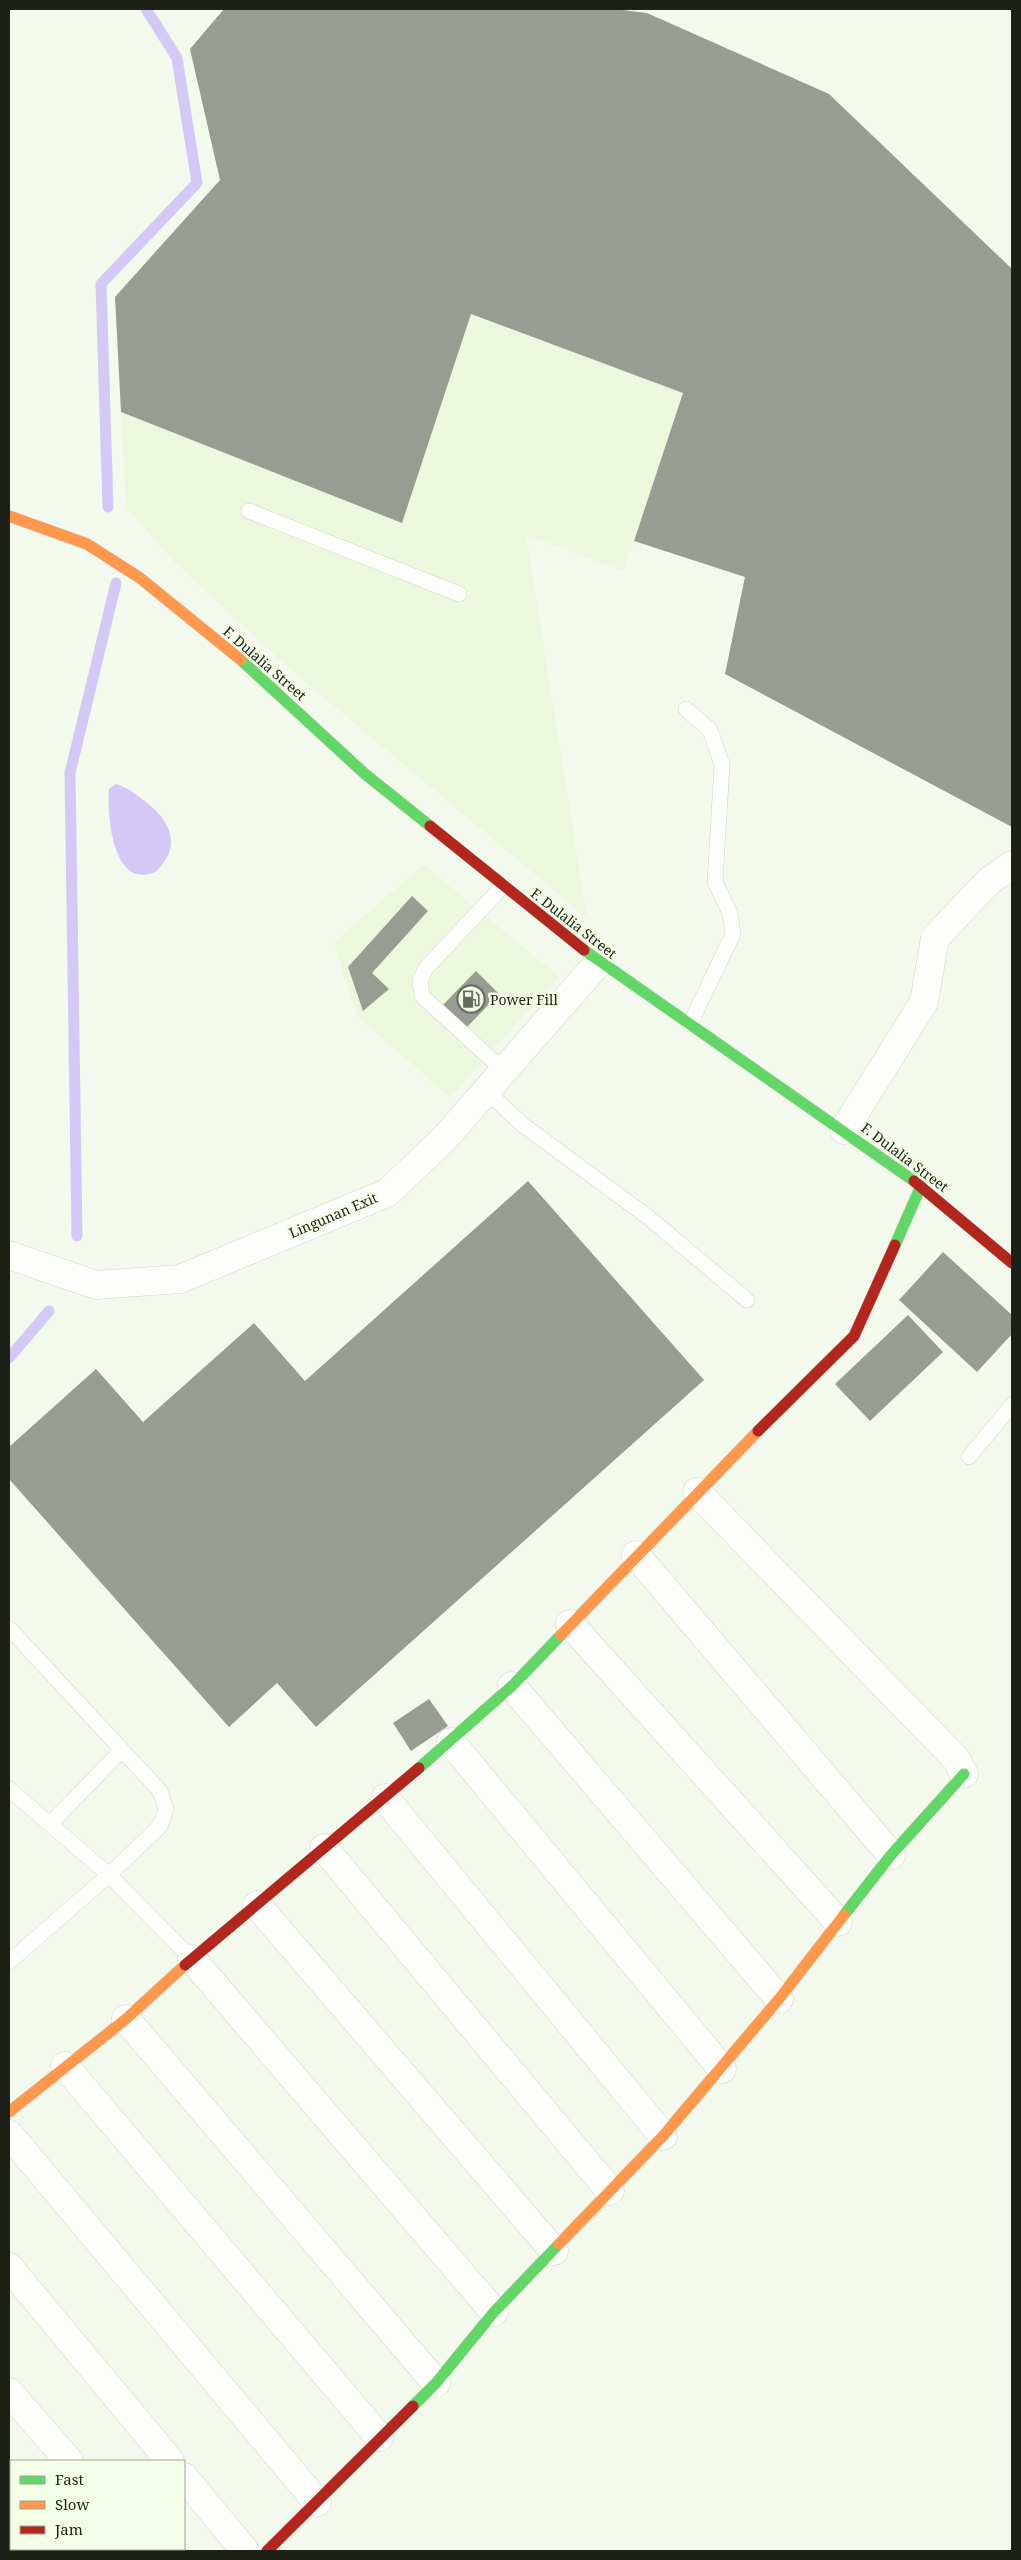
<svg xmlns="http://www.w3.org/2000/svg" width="1021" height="2560" viewBox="0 0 1021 2560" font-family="'Noto Serif',serif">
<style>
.built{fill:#ecf7dd}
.water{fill:#d4c9f6}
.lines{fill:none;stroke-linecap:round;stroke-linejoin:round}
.stream{stroke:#d4c9f6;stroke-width:11}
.building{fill:#989c92}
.lane-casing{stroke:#d0d5ca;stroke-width:16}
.street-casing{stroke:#d0d5ca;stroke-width:29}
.fast-casing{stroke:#d0d5ca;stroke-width:12}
.slow-casing{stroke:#d0d5ca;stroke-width:12}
.jam-casing{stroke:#d0d5ca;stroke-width:12}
.lane{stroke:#fdfefc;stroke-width:15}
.street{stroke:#fdfefc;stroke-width:28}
.fast{stroke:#63d668;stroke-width:11}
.slow{stroke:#ff974d;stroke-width:11}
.jam{stroke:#b3261e;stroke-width:11}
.labels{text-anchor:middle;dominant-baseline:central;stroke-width:5;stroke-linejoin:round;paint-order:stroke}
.street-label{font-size:14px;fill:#1c2016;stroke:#f4fee7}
.poi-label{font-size:14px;fill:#1c2016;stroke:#f4fee7;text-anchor:start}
</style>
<rect width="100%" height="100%" fill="#f3f9ec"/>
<path class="built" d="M 224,9 L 613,9 L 647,13 L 829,94 L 1012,269 L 1012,827 L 725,674 L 745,577 L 634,541 L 623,571 L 526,535 L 587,918 L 289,668 L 171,559 L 126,506 L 115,297 L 220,180 L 190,49 Z
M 424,865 L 559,977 L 450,1097 L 357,1016 L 334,942 Z"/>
<path class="water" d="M 116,784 C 131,789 140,797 152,807 C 169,822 179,844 163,863 C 161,866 158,870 155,872 C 112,890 107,814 109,789 Z"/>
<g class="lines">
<path class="stream" d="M 108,507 L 101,284 L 197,183 L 177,58 L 146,9
M 77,1236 L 70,773 L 116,583
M 9,1358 L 49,1311"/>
</g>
<path class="building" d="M 224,9 L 614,9 L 647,13 L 829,94 L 1012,269 L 1012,827 L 725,674 L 745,577 L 634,541 L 683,393 L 471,314 L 402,523 L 121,412 L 115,297 L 220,180 L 190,49 Z
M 412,896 L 428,911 L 372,973 L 389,989 L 363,1011 L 348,967 Z
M 476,971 L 499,994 L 466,1028 L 443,1005 Z
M 528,1181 L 704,1380 L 316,1727 L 277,1683 L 229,1727 L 9,1479 L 9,1447 L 96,1369 L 143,1422 L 254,1323 L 305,1381 Z
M 943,1252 L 1012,1315 L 1012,1334 L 977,1372 L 899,1300 Z
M 908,1315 L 943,1352 L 870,1421 L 835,1384 Z
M 429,1699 L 448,1726 L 411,1751 L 393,1723 Z"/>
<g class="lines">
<g class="lane-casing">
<path id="lane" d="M 249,511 L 459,594
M 686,709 L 710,730 L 722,765 L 715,882 L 730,913 L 733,934 L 690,1024
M 503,1070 L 422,996 L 420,981 L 426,968 L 503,886
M 485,1090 L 523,1125 L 648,1217 L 747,1300
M 969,1457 L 1012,1405
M 9,1628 L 160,1791 L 166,1809 L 160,1826 L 109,1875 L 9,1962
M 9,1789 L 109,1875 L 192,1959
M 50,1824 L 122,1750"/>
</g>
<g class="street-casing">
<path id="street" d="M 844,1130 L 924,1002 L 935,938 L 989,881 L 1012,865
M 9,1255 L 96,1285 L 180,1279 L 387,1193 L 444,1139 L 599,962
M 697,1492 L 956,1759 L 964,1774
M 636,1555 L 891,1855
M 570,1624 L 838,1922
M 512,1686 L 779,1999
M 451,1742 L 722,2069
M 385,1798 L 663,2136
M 324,1848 L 610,2191
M 257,1905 L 554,2251
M 192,1959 L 494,2312
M 126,2019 L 436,2383
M 65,2066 L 379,2437
M 9,2134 L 317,2502
M 9,2267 L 170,2461
M 9,2392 L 69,2461
M 184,2477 L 245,2551
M 9,2526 L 11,2529
M 28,2549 L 30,2551
M 144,2549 L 146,2551"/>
</g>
<g class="fast-casing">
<path id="fast" d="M 241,660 L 365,774 L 430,826
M 584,950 L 914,1181
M 895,1245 L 921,1186
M 419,1768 L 512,1686 L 561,1635
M 844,1915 L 891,1855 L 964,1774
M 413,2406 L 436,2383 L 494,2312 L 559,2244"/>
</g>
<g class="slow-casing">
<path id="slow" d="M 9,516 L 87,544 L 140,578 L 241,660
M 561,1635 L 758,1431
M 9,2112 L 126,2019 L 185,1965
M 559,2244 L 663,2136 L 779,1999 L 844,1915"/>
</g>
<g class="jam-casing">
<path id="jam" d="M 430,826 L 584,950
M 914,1181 L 1012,1263
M 758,1431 L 854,1336 L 895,1245
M 185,1965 L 419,1768
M 267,2551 L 413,2406"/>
</g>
<use href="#lane" class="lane"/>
<use href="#street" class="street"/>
<use href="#fast" class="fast"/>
<use href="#slow" class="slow"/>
<use href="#jam" class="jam"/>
</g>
<defs>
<g id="fuel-ring" transform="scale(1.4375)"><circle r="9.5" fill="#f4fee7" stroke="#676c61" stroke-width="1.5"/><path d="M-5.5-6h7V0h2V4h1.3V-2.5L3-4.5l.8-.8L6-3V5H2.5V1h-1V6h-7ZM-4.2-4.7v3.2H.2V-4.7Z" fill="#676c61"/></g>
</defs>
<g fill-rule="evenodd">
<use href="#fuel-ring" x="471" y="999"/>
</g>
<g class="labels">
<g class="street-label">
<text transform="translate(265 663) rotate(41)">F. Dulalia Street</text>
<text transform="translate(574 923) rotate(38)">F. Dulalia Street</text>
<text transform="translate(905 1157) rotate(37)">F. Dulalia Street</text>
<text transform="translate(333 1215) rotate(-23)">Lingunan Exit</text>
</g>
<g class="poi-label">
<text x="490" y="999">Power Fill</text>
</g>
</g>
<rect width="1021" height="2560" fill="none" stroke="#1c2016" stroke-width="20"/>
<rect x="10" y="2460" width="175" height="90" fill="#f4fee7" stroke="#9ea593"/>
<rect x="20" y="2476" width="25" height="8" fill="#63d668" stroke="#9ea593"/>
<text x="55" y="2485" font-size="15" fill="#1c2016">Fast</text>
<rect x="20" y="2501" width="25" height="8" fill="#ff974d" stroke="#9ea593"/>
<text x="55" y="2510" font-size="15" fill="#1c2016">Slow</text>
<rect x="20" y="2526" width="25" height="8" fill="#b3261e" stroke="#9ea593"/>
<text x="55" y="2535" font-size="15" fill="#1c2016">Jam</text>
</svg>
